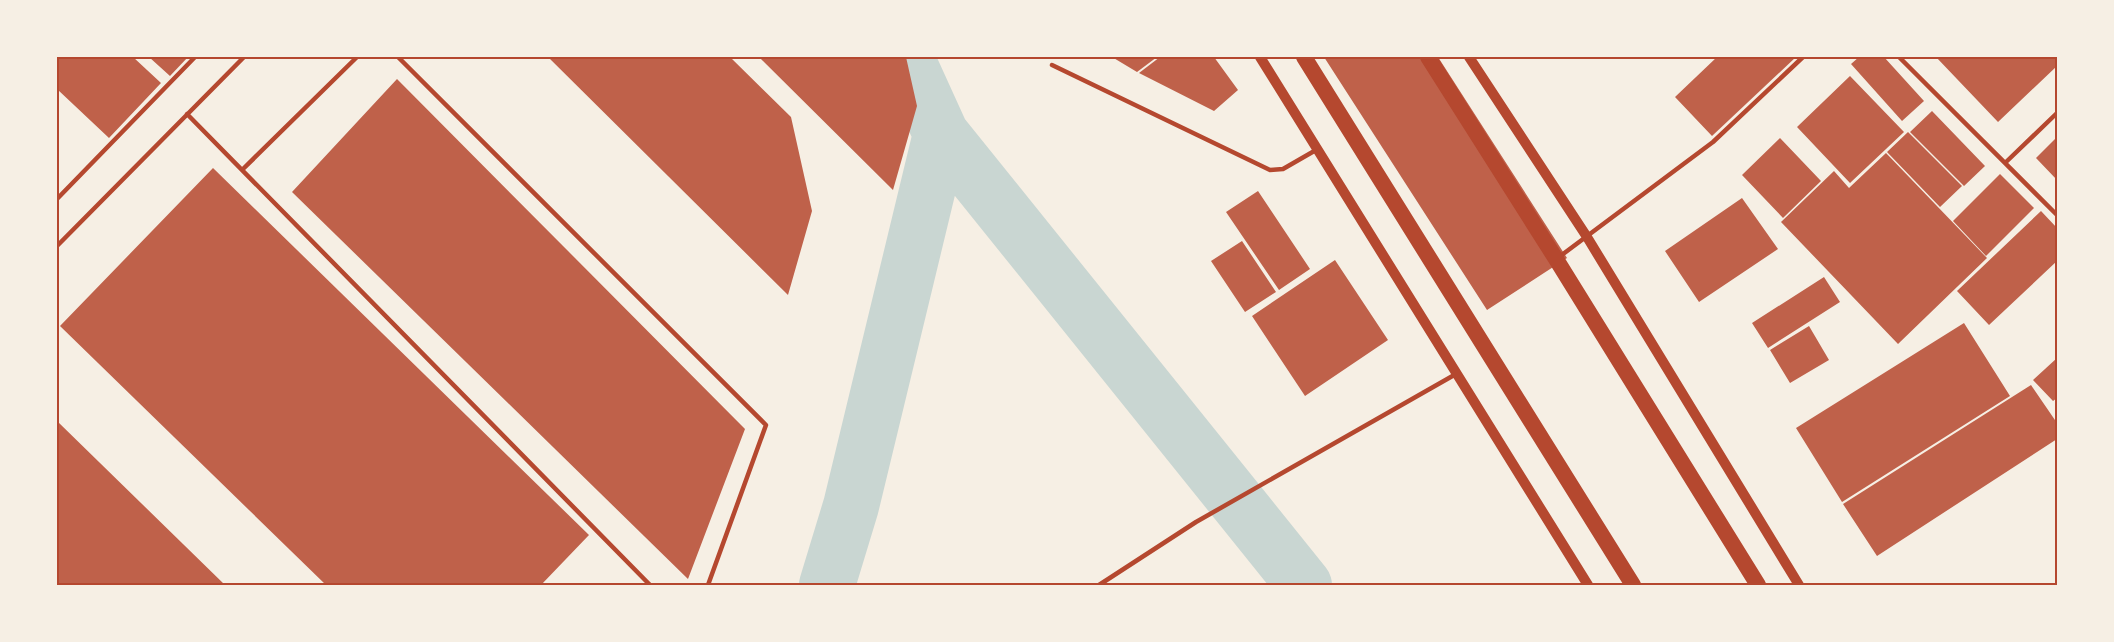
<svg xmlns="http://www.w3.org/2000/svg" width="2114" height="642" viewBox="0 0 2114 642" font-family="Bitter,serif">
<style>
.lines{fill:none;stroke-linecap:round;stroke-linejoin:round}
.river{stroke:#c9d6d2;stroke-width:56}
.building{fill:#bf614a}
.service{stroke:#b5482f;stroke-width:4.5}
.tertiary{stroke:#b5482f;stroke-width:10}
.trunk{stroke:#b5482f;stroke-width:16}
.neatline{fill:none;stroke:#b5482f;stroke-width:2}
</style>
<rect width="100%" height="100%" fill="#f6efe4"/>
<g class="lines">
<path class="river" d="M 906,57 L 941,134
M 827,585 L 851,506 L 941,134 L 1304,585"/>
</g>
<path class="building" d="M 57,57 L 133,57 L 161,83 L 109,138 L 57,89 Z
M 149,57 L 188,57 L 170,76 Z
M 548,57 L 730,57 L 791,117 L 812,211 L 788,295 Z
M 759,57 L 906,57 L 917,106 L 893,190 Z
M 1112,57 L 1157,57 L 1137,72 Z
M 1160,57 L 1214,57 L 1238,90 L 1214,111 L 1139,73 Z
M 1324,57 L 1438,57 L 1567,258 L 1487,310 Z
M 1717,57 L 1796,57 L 1712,136 L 1675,97 Z
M 1859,57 L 1884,57 L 1924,101 L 1902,121 L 1851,64 Z
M 1936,57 L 2057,57 L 2057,66 L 1998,122 Z
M 1850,76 L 1904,132 L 1850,183 L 1797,127 Z
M 397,79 L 745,429 L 688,579 L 292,192 Z
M 1932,111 L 1985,166 L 1964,186 L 1910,132 Z
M 1908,132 L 1962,186 L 1940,207 L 1887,152 Z
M 2057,137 L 2057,180 L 2036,158 Z
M 1780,138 L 1821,181 L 1783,218 L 1742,175 Z
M 1886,153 L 1987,258 L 1898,344 L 1781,222 L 1834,171 L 1849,188 Z
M 213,168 L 589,535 L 541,585 L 326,585 L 60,326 Z
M 2000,174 L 2034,208 L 1986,256 L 1953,221 Z
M 1258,191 L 1310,269 L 1279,290 L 1226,212 Z
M 1742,198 L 1778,249 L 1699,302 L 1665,251 Z
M 2041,211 L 2057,228 L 2057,261 L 1989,325 L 1957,291 Z
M 1242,241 L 1276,292 L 1245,312 L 1211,261 Z
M 1335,260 L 1388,340 L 1305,396 L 1252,316 Z
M 1824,277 L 1840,302 L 1768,348 L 1752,323 Z
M 1964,323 L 2010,396 L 1842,502 L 1796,428 Z
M 1809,326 L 1829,360 L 1790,383 L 1770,350 Z
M 2057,358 L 2057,398 L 2053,401 L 2033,380 Z
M 2031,385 L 2057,423 L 2057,439 L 1877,556 L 1843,504 Z
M 57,421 L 225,585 L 57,585 Z"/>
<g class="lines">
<path class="service" d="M 398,57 L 766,425 L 708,585
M 1899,57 L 2057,215
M 1052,65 L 1270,170 L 1283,169 L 1316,150
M 187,114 L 650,585
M 2005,163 L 2057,113
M 242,170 L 357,57
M 57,199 L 195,57
M 57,246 L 244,57
M 1559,257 L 1713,142 L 1803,57
M 1099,585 L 1196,522 L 1456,374"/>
<path class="tertiary" d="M 1260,57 L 1588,585
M 1469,57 L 1587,237 L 1799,585"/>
<path class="trunk" d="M 1304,57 L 1633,585
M 1428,57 L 1556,259 L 1758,585"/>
</g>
<rect width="2114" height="642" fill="none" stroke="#f6efe4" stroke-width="117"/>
<rect x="58" y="58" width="1998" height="526" class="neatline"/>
</svg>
